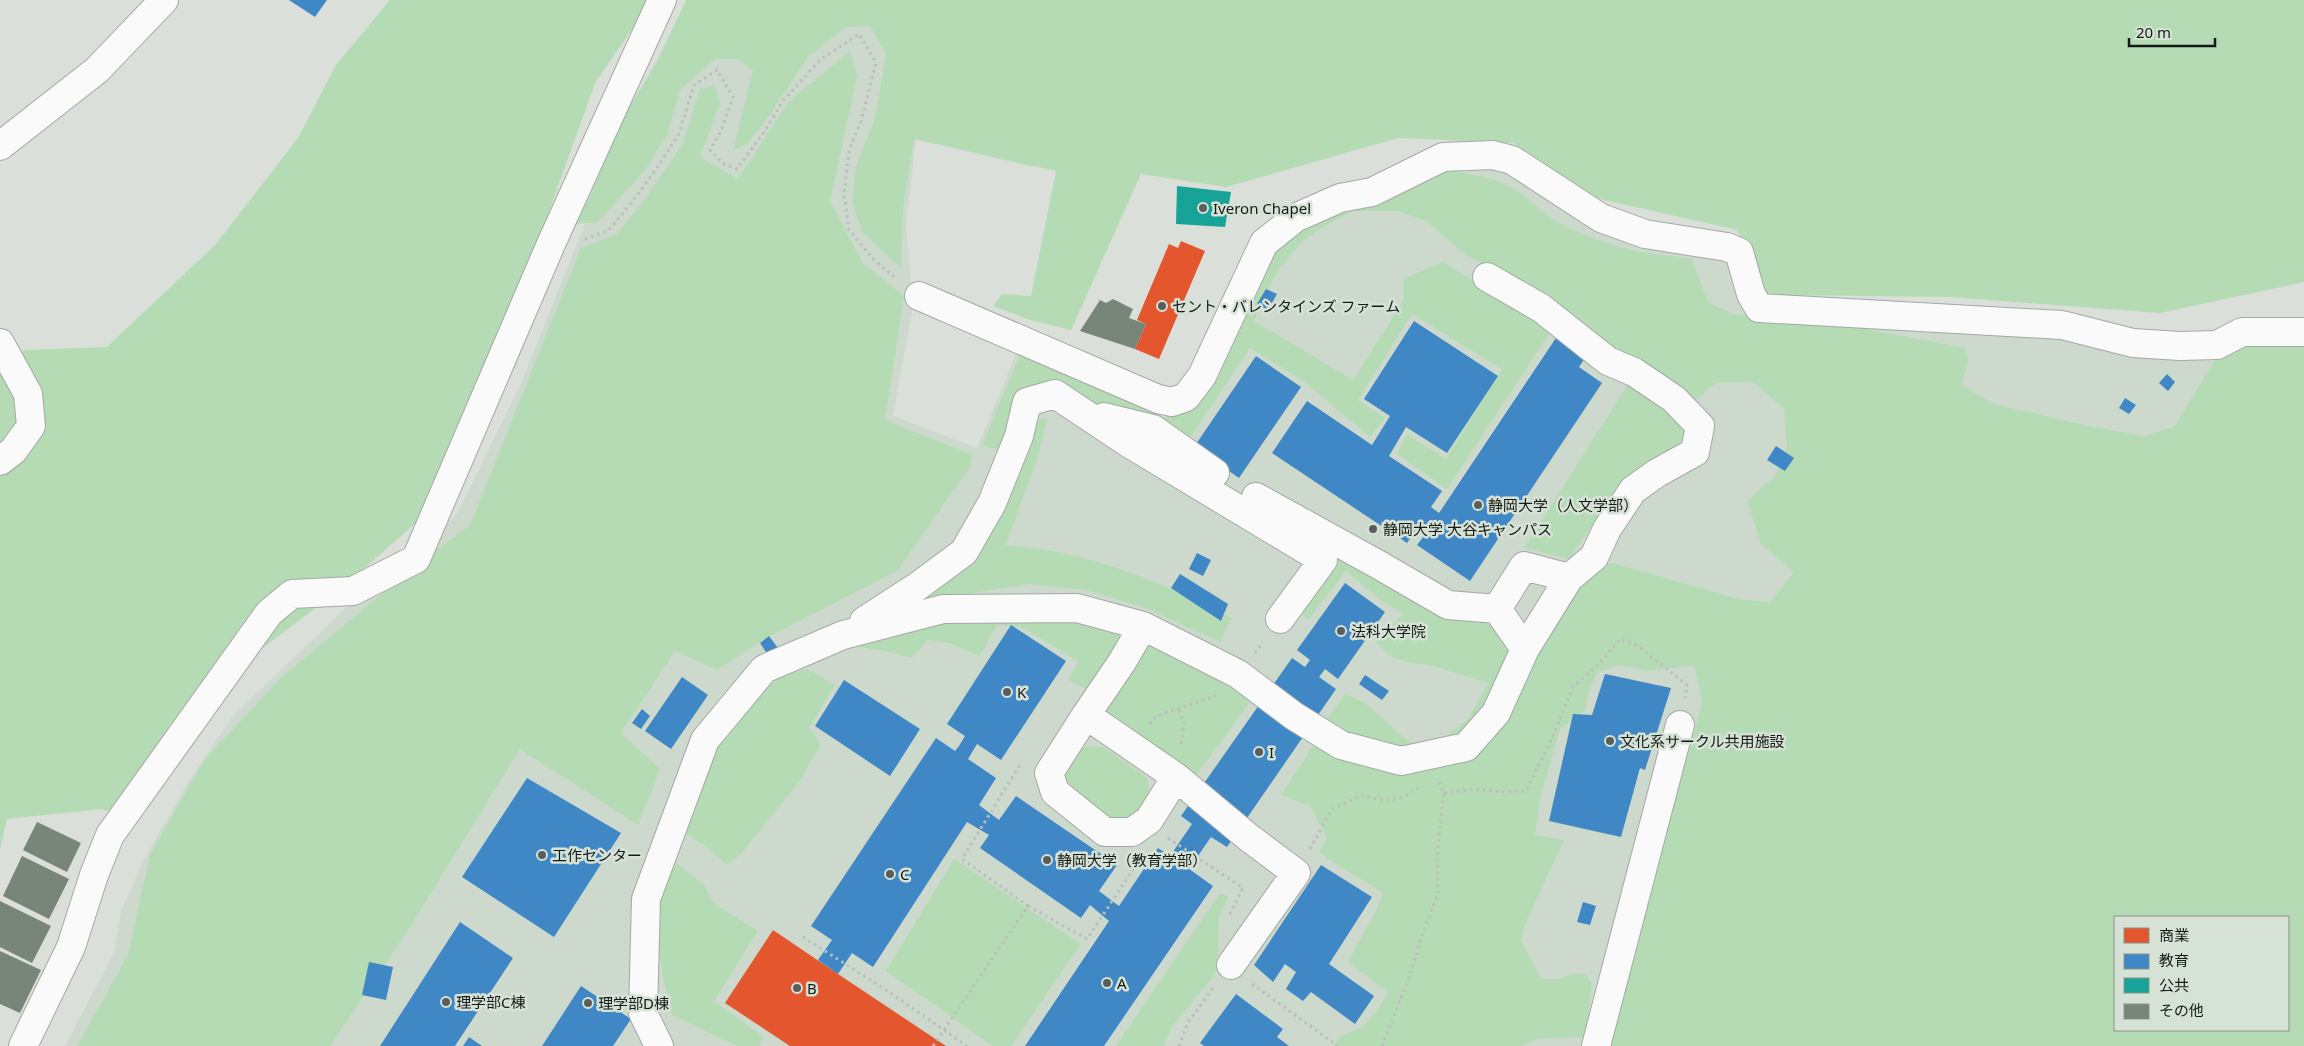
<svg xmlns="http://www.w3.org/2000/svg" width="2304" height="1046" viewBox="0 0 2304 1046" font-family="'Noto Sans','Noto Sans JP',sans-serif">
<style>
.built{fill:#cdd9cd;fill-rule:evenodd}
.green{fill:#b5dbb5;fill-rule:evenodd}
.shops{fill:#e4572e}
.schools{fill:#3f88c5}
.public{fill:#17a398}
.building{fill:#788579}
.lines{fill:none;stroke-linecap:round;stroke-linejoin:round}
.minor-casing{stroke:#a4a8a4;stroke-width:30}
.path{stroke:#bcbebc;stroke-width:3;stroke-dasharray:2.5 4;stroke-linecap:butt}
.minor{stroke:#f9faf9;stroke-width:28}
.poi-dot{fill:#5a5e5a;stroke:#d7e2d7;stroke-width:2}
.labels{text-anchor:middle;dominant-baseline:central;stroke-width:5;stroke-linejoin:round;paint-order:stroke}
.poi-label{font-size:15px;fill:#151915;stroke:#d7e2d7;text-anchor:start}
</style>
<rect width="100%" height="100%" fill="#dadfda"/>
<path class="built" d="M 687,0 L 1069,35 L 1033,167 L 916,139 L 906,226 L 913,306 L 893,416 L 977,448 L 1018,349 L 1165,417 L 1192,407 L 1287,241 L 1439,172 L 1479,166 L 1505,171 L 1608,235 L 1634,245 L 1667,251 L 1732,254 L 1750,316 L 2062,333 L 2221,350 L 2304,1046 L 65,1046 L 114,953 L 121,912 L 143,861 L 187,784 L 233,716 L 352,602 L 427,544 L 457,514 L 519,388 L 633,105 ZM 2115,917 L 2288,917 L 2288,1030 L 2115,1030 Z"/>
<path class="green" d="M 390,0 L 652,0 L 595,83 L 522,287 L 424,516 L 338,591 L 260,650 L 173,738 L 128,817 L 101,809 L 7,819 L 0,849 L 0,375 L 24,350 L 107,347 L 216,244 L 298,138 L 336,65 Z
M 686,0 L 2304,0 L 2304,282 L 2160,313 L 1950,297 L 1768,295 L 1737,230 L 1583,195 L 1514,143 L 1398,138 L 1226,187 L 1141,174 L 1071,330 L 1030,320 L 993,306 L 1002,294 L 1031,296 L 1056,171 L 914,139 L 903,209 L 901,268 L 862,232 L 852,201 L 856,166 L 875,119 L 886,54 L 870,26 L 846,27 L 808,57 L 767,119 L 748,143 L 733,151 L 753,70 L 738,59 L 715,59 L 680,90 L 667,135 L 646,169 L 598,222 L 575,224 L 591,194 L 621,121 L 658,60 Z
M 850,51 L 857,76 L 830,201 L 862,262 L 904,296 L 885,420 L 972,455 L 970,467 L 897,571 L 766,638 L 717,670 L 675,651 L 621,733 L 660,769 L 638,825 L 520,749 L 410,927 L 330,1046 L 77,1046 L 128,955 L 150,855 L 204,760 L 282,677 L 416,565 L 470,525 L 581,248 L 616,235 L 647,196 L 683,143 L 700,89 L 714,85 L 720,103 L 700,157 L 738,179 L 788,102 Z
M 1454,171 C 1472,175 1492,177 1509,186 C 1527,196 1541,213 1558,222 C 1603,246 1640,254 1691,258 L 1708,302 L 1733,314 L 1844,325 L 1965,348 L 1968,360 L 1962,385 L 1993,404 L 2093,427 L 2144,436 L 2174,427 L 2221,350 L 2241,340 L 2304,340 L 2304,1046 L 1610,1046 L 1650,899 L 1664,823 L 1689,752 L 1702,701 L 1694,665 L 1649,671 L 1618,665 L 1597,673 L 1589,691 L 1585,711 L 1560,729 L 1540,799 L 1535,835 L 1564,840 L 1525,924 L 1521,941 L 1541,979 L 1559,979 L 1573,974 L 1585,974 L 1592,983 L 1586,1037 L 1537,1039 L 1521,1046 L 1333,1046 C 1346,1029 1342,1037 1358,1029 C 1372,1022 1380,1005 1388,992 L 1348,962 L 1378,906 L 1383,893 L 1319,853 L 1327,838 L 1310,806 L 1281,795 L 1316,741 L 1463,755 L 1590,568 L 1613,563 L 1739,599 L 1770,602 L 1794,572 L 1761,544 L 1747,501 L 1775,476 L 1787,449 L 1784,409 L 1753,382 L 1716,383 L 1696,400 L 1690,438 L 1656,460 L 1609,499 L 1569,559 L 1524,548 L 1628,384 L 1522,282 L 1467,256 L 1426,221 L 1397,211 L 1353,211 L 1326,225 L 1301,242 L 1280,268 L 1263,297 L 1254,321 L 1353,380 L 1404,300 L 1403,279 L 1443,262 L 1502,299 L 1541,319 L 1549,334 L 1447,489 L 1397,454 L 1407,434 L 1446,459 L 1502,369 L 1412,314 L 1358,400 L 1385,418 L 1370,437 L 1305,382 L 1250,348 L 1189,439 L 1086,404 L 1048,383 L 1003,450 L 982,446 L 1021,352 L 1099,385 L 1165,418 L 1193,407 L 1273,256 L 1287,239 L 1307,222 L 1436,173 ZM 2115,917 L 2288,917 L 2288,1030 L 2115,1030 Z
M 1047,418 L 1039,453 L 1006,545 C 1092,552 1156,580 1232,618 L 1220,642 L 1146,608 L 1086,590 L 1030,584 L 966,594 L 904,608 C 919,594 939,588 955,576 C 1002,542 1012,477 1029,425 Z
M 1207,475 L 1268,511 L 1477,608 L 1516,649 L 1503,684 L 1455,740 L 1450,733 L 1469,718 L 1488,683 L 1433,666 L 1407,662 L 1390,656 L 1376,642 L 1403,614 L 1378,598 L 1346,571 L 1309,619 L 1293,610 L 1327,558 Z
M 930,621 L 1088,621 L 1125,634 L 1090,691 L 1069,680 L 1078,661 L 1021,627 L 997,625 L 980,656 L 949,643 L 927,640 L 912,658 L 886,651 L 852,646 Z
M 1145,637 L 1256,694 L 1191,782 L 1096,715 Z
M 807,669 L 835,685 L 809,728 L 821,745 L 798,783 L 741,854 L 727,865 L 704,845 L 681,831 L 702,773 L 724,731 L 757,696 L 782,676 Z
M 1345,694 L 1365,703 L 1415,747 L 1392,753 L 1324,723 Z
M 1087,746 L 1103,747 L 1146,777 L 1150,794 L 1148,804 L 1124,822 C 1103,816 1044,785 1071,757 C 1075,752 1082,749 1087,746 Z
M 668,856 L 704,885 L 714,904 L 758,931 L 714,1001 L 763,1036 L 759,1046 L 737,1046 L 672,1015 C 663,980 655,945 658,909 C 660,891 665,873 668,856 Z
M 954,859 L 1081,944 L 1011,1046 L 993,1046 L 886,971 Z
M 1220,893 L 1229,897 L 1219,917 L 1218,953 L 1215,974 L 1171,1028 L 1164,1046 L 1116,1046 Z"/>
<path class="shops" d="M 1181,241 L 1205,251 L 1159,359 L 1135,349 L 1146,324 L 1137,320 L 1169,244 L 1178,248 Z
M 773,930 L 838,974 L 946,1046 L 790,1046 L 725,1003 Z"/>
<path class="schools" d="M 289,0 L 327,0 L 315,17 Z
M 1266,289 L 1277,294 L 1268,310 L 1257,304 Z
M 1414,321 L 1498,376 L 1447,453 L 1406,427 L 1389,456 L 1442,491 L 1431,507 L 1439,513 L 1556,338 L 1585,358 L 1579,367 L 1602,383 L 1470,581 L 1417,545 L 1427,532 L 1420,524 L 1407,543 L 1272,453 L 1307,401 L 1372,445 L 1390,416 L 1364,399 Z
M 1256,356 L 1301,387 L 1239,478 L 1194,447 Z
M 2167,374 L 2175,382 L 2168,391 L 2159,383 Z
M 2125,398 L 2136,405 L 2129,414 L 2119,408 Z
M 1776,446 L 1794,458 L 1785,471 L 1767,460 Z
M 1197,553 L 1211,560 L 1203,576 L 1189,569 Z
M 1180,574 L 1228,604 L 1221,621 L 1171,588 Z
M 1345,583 L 1385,612 L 1338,679 L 1325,669 L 1319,677 L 1336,689 L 1227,847 L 1211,837 L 1189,869 L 1213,886 L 1104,1046 L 1025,1046 L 1109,921 L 1090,905 L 1081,918 L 980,848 L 989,835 L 967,822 L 873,967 L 852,953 L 838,974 L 818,960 L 832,940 L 811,926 L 936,738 L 955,751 L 959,746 L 965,736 L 947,724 L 1011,625 L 1066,661 L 1001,760 L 977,744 L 968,759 L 996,778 L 979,805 L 999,820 L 1016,796 L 1117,865 L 1099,891 L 1119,906 L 1158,848 L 1170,856 L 1192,824 L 1181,816 L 1292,658 L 1305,667 L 1310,660 L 1297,650 Z
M 769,636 L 778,648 L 768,655 L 760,643 Z
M 1605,674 L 1671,688 L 1645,770 L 1640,768 L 1621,837 L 1549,821 L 1573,714 L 1592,715 Z
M 1365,675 L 1389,691 L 1382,700 L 1359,684 Z
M 682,677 L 708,695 L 671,749 L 645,731 Z
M 844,680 L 920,729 L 890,776 L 815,726 Z
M 642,709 L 650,716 L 641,729 L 632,723 Z
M 527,778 L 621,833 L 554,937 L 462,877 Z
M 1321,865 L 1372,897 L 1329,964 L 1374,996 L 1355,1024 L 1311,992 L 1303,1001 L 1286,989 L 1296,972 L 1285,964 L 1273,982 L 1254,965 Z
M 1583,902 L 1596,906 L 1590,925 L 1577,922 Z
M 460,922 L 513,958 L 455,1046 L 380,1046 Z
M 369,962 L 393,967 L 386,1000 L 362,995 Z
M 581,986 L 631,1019 L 613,1046 L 542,1046 Z
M 1236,994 L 1283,1029 L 1277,1037 L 1289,1046 L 1204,1046 L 1200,1043 Z
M 469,1037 L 482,1046 L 463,1046 Z"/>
<path class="public" d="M 1177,186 L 1231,192 L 1225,227 L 1176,224 Z"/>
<path class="building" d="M 1113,299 L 1133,309 L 1129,318 L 1146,324 L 1135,349 L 1080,331 L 1100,300 L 1106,303 Z
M 37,822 L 81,843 L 67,872 L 23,850 Z
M 22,856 L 69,879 L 49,919 L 3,896 Z
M 0,901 L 51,926 L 32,963 L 0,947 Z
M 0,951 L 41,970 L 20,1013 L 0,1004 Z"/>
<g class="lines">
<g class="minor-casing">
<path id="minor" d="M 0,146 L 97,70 L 164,0
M 919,296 L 1158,399 L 1172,402 L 1186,397 L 1202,376 L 1264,243 L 1295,218 L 1340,198 L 1372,192 L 1443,157 L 1493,155 L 1512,160 L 1601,218 L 1645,234 L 1727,247 L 1739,252 L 1751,294 L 1759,308 L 2062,325 L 2133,343 L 2180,346 L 2217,345 L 2242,332 L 2304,332
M 0,343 L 28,394 L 31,426 L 13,451 L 0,461
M 1104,417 L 1153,429 L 1215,473
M 1256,497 L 1379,565 L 1448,605 L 1497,609
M 864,621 L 918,586 L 964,552 L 992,503 L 1019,436 L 1027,402 L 1055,394 L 1130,444 L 1323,560 L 1280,619
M 1143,626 L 1122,662 L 1086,715 L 1176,777 L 1248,837 L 1296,873 L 1231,965
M 1525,649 L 1497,609 L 1524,566 L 1569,578
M 1086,715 L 1049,773 L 1055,792 L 1105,832 L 1132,832 L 1149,820 L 1176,777
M 23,1046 L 71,947 L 94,875 L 110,835 L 269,613 L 292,594 L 353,591 L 416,559 L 551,244 L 662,0
M 659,1046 L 643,1013 L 646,899 L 705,740 L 764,669 L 843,635 L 943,609 L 1077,608 L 1143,626 L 1238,674 L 1294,716 L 1341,745 L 1401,761 L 1466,747 L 1496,713 L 1525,649 L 1569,578 L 1594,557 L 1607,529 L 1633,490 L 1657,473 L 1695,452 L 1700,426 L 1674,399 L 1634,372 L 1608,361 L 1541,308 L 1487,277
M 1596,1046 L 1680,725"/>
</g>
<path class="path" d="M 585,239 L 608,231 L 635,198 L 659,165 L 679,134 L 694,85 L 717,70 L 733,97 L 721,131 L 710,150 L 722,163 L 737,169 L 765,131 L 782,102 L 820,60 L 859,34 L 876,63 L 861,121 L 849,150 L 844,194 L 849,230 L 875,261 L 897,279
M 1255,653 L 1263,642
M 1179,710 L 1184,723 L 1181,747
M 1150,724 L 1156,716 L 1216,696
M 1444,793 L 1473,789 L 1503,792 L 1526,791 L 1554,734 L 1573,687 L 1601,662 L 1620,639 L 1638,646 L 1687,685 L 1685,698
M 1168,838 L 1243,888 L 1229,916
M 1310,849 L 1332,809 L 1361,795 C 1384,802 1397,803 1418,788
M 1028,906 L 1087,939 L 1140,859
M 803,937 L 886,990 L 967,1046
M 1252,984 L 1338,1046
M 933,1046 L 1028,906 L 962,859 L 1021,763
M 1179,1046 L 1188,1022 L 1214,987
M 1382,1046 L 1409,978 L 1422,935 L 1438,894 L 1437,854 L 1444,793 L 1438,781"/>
<use href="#minor" class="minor"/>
</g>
<g class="poi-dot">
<circle cx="1203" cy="208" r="5"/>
<circle cx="1162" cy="306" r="5"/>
<circle cx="1478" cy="505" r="5"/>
<circle cx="1373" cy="529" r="5"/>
<circle cx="1341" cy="631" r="5"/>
<circle cx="1007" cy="692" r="5"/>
<circle cx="1610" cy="741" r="5"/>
<circle cx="1259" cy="752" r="5"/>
<circle cx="542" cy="855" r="5"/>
<circle cx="1047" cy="860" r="5"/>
<circle cx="890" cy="874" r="5"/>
<circle cx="1107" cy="983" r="5"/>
<circle cx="797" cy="988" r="5"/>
<circle cx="446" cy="1002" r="5"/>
<circle cx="588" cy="1003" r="5"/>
</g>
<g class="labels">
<g class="poi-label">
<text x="1213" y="208">Iveron Chapel</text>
<text x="1172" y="306">セント・バレンタインズ ファーム</text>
<text x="1488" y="505">静岡大学（人文学部）</text>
<text x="1383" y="529">静岡大学 大谷キャンパス</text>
<text x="1351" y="631">法科大学院</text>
<text x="1017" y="692">K</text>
<text x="1620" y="741">文化系サークル共用施設</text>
<text x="1269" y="752">I</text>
<text x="552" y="855">工作センター</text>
<text x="1057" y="860">静岡大学（教育学部）</text>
<text x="900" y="874">C</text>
<text x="1117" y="983">A</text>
<text x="807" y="988">B</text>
<text x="456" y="1002">理学部C棟</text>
<text x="598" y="1003">理学部D棟</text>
</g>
</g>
<rect x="2114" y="916" width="175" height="115" fill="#d7e2d7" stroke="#899289"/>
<rect x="2124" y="928" width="25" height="15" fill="#e4572e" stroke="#899289"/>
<text x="2159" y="941" font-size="15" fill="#151915">商業</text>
<rect x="2124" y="954" width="25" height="15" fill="#3f88c5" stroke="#899289"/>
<text x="2159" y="966" font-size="15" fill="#151915">教育</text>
<rect x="2124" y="978" width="25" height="15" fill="#17a398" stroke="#899289"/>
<text x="2159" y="991" font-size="15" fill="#151915">公共</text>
<rect x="2124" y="1004" width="25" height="15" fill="#788579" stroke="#899289"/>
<text x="2159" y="1016" font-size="15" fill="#151915">その他</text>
<path d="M2129 38v8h86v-8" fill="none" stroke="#151915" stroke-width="2.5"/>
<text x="2136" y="38" font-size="15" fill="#151915" stroke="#d7e2d7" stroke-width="4" paint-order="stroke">20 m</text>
</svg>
